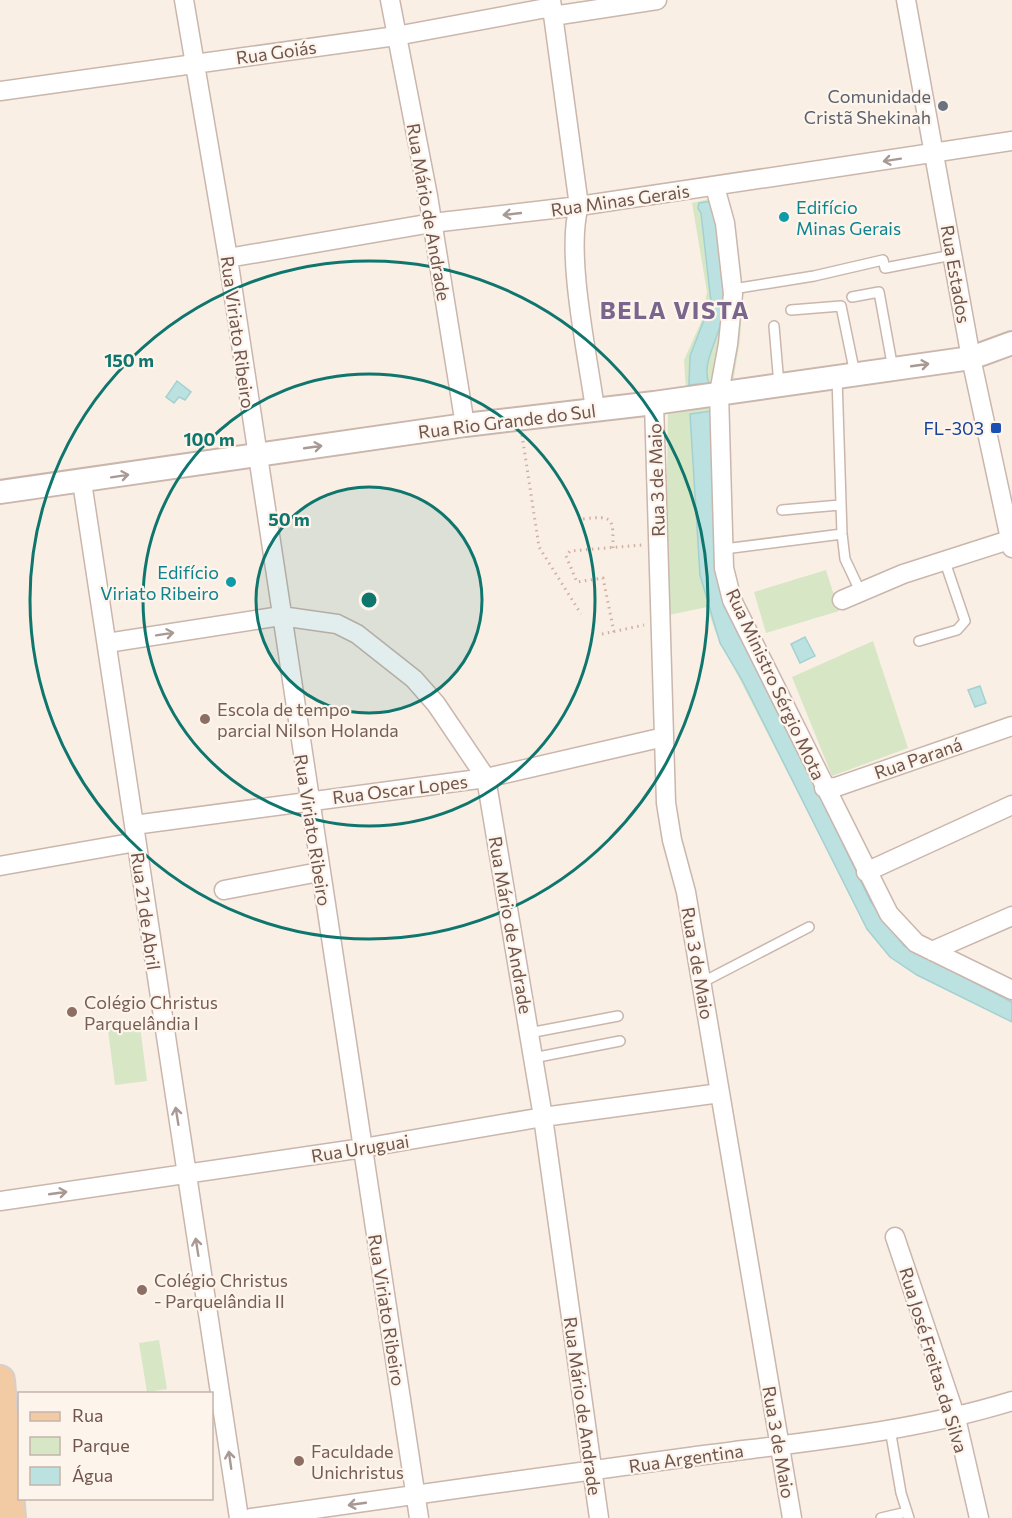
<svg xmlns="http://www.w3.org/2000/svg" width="1012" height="1518" viewBox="0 0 1012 1518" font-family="Commissioner,sans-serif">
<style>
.green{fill:#d7e6c5}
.water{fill:#bce1e1;stroke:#a3d1d2;stroke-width:1.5}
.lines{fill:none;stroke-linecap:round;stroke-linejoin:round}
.service-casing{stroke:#cab6ad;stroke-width:12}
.minor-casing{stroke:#cab6ad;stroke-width:21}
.tertiary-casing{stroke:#cab6ad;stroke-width:26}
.primary-casing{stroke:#d7cfcd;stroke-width:32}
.path{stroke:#d1afa3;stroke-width:3;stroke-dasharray:1.5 4.5;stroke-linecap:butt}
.service{stroke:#fff;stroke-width:9}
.minor{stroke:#fff;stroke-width:18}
.tertiary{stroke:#fff;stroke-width:22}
.primary{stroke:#f2cba4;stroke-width:28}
.oneway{stroke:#a99994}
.ring{fill:none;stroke:#0f766e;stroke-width:3}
.worship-dot{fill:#6b7280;stroke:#fdf4eb;stroke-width:2}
.culture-dot{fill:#0f9aa8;stroke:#fdf4eb;stroke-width:2}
.transit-dot{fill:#1a4fb4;stroke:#fdf4eb;stroke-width:2}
.education-dot{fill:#8d6e63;stroke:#fdf4eb;stroke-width:2}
.labels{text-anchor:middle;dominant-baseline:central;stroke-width:4.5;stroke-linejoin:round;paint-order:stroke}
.street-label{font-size:18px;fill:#70554d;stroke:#fdf4eb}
.worship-label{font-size:18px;fill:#5b616d;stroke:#fdf4eb;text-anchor:end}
.culture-label{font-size:18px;fill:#0d838f;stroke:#fdf4eb;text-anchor:start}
.transit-label{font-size:18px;fill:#164399;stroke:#fdf4eb;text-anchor:end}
.education-label{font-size:18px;fill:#785e54;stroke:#fdf4eb;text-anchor:start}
.district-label{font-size:24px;font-weight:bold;letter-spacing:1.5px;fill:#7a658c;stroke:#fdf4eb}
.centre{fill:#0f766e;stroke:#fdf4eb;stroke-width:3}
.ring-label{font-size:18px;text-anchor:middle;font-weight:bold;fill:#0f766e;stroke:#fdf4eb;stroke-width:4.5;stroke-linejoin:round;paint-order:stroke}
</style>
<rect width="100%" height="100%" fill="#faefe5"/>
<path class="green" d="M 726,195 L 742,305 L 740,340 L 733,382 L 686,391 L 684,360 L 702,320 L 707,292 L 692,203 Z
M 719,406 L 726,576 L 899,926 L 1012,990 L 1012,1017 L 888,951 L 819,834 L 715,631 L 707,607 L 669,615 L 666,525 L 668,414 Z
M 826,570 L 839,611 L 766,633 L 754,592 Z
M 873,641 L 908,748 L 832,776 L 792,677 Z
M 140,1026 L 147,1081 L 115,1085 L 108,1030 Z
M 159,1340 L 167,1389 L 147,1392 L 139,1343 Z"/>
<path class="water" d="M 713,201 C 718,243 729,278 721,321 C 718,340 701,364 709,383 L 689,385 L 690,356 L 711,302 L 701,213 L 698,208 L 699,203 Z
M 177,381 L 191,392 L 185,400 L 179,397 L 174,403 L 166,397 Z
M 711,411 L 721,592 L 871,902 L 904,946 L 1012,1002 L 1012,1022 L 917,975 L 890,957 L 867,929 L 742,680 L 720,643 L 700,575 L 690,414 Z
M 805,637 L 815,656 L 800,663 L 791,644 Z
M 980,686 L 986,703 L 975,707 L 968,690 Z"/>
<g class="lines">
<g class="service-casing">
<path id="service" d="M 733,289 L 814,276 L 883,260 L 885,268 L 952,255
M 852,297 L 879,292 L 893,369
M 791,310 L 841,306 L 855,374
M 774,326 L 779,385
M 837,377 L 842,534 L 845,559 L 861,593
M 782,510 L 840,505
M 724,549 L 842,534
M 919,641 L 957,630 L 965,621 L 945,562
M 701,983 L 809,927
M 529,1033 L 618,1016
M 533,1058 L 620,1041
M 890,1429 L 901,1493 L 909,1518
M 881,1518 L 907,1512"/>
</g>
<g class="minor-casing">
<path id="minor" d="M 184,0 L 228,258 L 419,1518
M 390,0 L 428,196 L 465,425
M 551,0 L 579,206 C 565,253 588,357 595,409
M 906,0 L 971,358 L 1012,548
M 553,16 L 657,0
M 0,91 L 396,36 L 552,7
M 715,187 L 725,223 L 733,294 L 728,344 L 719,393 L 724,568 L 732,600 L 889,914 L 916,943 L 1012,990
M 228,258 L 432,223 L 579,206 L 1012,141
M 654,403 L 666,803 L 672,840 L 686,892 L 792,1518
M 82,482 L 239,1518
M 842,600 L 903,574 L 1012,539
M 107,643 L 281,616 L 337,624 L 357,634 L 414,679 L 436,704 L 486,778 L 543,1117 L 599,1518
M 824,788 L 836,787 L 1012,726
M 134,825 L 486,778 L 664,737
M 0,866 L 136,842
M 866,872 L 1012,805
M 224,890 L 319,872
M 932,951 L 1012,916
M 0,1201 L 363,1148 L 543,1117 L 720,1093
M 895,1237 L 956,1418 L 979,1518
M 251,1518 C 395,1498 538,1477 682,1458 C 792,1443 905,1434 1012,1401"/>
</g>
<g class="tertiary-casing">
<path id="tertiary" d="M 0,492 L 465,425 L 654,403 L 971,358 L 1012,343"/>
</g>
<g class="primary-casing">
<path id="primary" d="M 0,1380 L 11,1518"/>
</g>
<path class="path" d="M 522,435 L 539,547 L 581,614
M 583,519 C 614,515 613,518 613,548
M 614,632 L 603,578 L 577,582 L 566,556 L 570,551 L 642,545
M 602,634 L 644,625"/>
<use href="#service" class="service"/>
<use href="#minor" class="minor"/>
<use href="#tertiary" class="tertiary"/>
<use href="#primary" class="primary"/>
</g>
<defs><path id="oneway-shaft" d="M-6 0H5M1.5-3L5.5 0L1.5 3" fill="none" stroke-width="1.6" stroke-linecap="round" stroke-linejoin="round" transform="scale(1.5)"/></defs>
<g class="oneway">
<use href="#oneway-shaft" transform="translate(892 160) rotate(171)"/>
<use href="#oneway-shaft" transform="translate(512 214) rotate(174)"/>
<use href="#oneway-shaft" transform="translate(920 365) rotate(-8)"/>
<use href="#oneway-shaft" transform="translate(313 447) rotate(-8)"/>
<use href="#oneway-shaft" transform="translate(120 476) rotate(-9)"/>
<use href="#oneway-shaft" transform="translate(165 634) rotate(-9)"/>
<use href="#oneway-shaft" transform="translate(177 1116) rotate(-99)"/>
<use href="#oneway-shaft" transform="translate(58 1193) rotate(-8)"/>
<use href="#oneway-shaft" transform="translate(197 1247) rotate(-99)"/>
<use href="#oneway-shaft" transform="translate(230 1460) rotate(-98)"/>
<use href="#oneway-shaft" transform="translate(357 1504) rotate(172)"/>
</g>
<circle cx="369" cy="600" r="113" fill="#0f766e" fill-opacity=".12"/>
<g class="ring">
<circle cx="369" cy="600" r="113"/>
<circle cx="369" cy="600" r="226"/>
<circle cx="369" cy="600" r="339"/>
</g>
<circle class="worship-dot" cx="943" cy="106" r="6"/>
<g class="culture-dot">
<circle cx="784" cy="217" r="6"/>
<circle cx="231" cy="582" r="6"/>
</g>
<rect class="transit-dot" x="990" y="422" width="12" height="12" rx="3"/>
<g class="education-dot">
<circle cx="205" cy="719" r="6"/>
<circle cx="72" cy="1012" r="6"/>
<circle cx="142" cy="1290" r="6"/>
<circle cx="299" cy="1461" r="6"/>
</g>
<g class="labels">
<g class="street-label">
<text transform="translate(276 52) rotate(-8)">Rua Goiás</text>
<text transform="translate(620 200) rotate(-8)">Rua Minas Gerais</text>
<text transform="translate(429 212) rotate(80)">Rua Mário de Andrade</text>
<text transform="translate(956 274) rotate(80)">Rua Estados</text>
<text transform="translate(238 332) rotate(82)">Rua Viriato Ribeiro</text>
<text transform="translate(507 421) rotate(-7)">Rua Rio Grande do Sul</text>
<text transform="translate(656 480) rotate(-92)">Rua 3 de Maio</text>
<text transform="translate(776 684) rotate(65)">Rua Ministro Sérgio Mota</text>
<text transform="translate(918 758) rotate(-19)">Rua Paraná</text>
<text transform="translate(400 789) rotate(-7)">Rua Oscar Lopes</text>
<text transform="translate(313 830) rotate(81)">Rua Viriato Ribeiro</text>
<text transform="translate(146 911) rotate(82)">Rua 21 de Abril</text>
<text transform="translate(511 925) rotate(80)">Rua Mário de Andrade</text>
<text transform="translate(698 963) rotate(80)">Rua 3 de Maio</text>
<text transform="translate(360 1148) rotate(-9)">Rua Uruguai</text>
<text transform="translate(387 1310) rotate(81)">Rua Viriato Ribeiro</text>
<text transform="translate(934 1360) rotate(73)">Rua José Freitas da Silva</text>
<text transform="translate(583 1406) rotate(82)">Rua Mário de Andrade</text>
<text transform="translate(779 1442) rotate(80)">Rua 3 de Maio</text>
<text transform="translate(686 1458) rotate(-8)">Rua Argentina</text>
</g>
<g class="worship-label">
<text x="931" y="96">Comunidade<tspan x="931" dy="21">Cristã Shekinah</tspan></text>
</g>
<g class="culture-label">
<text x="796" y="207">Edifício<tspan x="796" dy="21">Minas Gerais</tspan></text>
<text x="219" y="572" text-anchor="end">Edifício<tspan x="219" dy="21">Viriato Ribeiro</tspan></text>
</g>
<g class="transit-label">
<text x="984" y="428">FL-303</text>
</g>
<g class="education-label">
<text x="217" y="709">Escola de tempo<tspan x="217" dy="21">parcial Nilson Holanda</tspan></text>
<text x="84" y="1002">Colégio Christus<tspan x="84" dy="21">Parquelândia I</tspan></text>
<text x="154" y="1280">Colégio Christus<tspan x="154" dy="21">- Parquelândia II</tspan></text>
<text x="311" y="1451">Faculdade<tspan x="311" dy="21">Unichristus</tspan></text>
</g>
<g class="district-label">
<text x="675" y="309">BELA VISTA</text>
</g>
</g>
<circle cx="369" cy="600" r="9" class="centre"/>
<g class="ring-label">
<text x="129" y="367">150 m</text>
<text x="209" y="446">100 m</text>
<text x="289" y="526">50 m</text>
</g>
<rect x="18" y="1392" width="195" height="108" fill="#fdf4eb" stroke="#c5b4ac" stroke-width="1.5"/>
<rect x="30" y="1412" width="30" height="9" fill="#f2cba4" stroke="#c5b4ac" stroke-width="1.5"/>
<text x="72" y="1422" font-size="18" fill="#70554d">Rua</text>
<rect x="30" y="1437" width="30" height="18" fill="#d7e6c5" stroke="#c5b4ac" stroke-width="1.5"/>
<text x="72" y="1452" font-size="18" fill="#70554d">Parque</text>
<rect x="30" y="1467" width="30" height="18" fill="#bce1e1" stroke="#c5b4ac" stroke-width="1.5"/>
<text x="72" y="1482" font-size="18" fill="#70554d">Água</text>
</svg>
